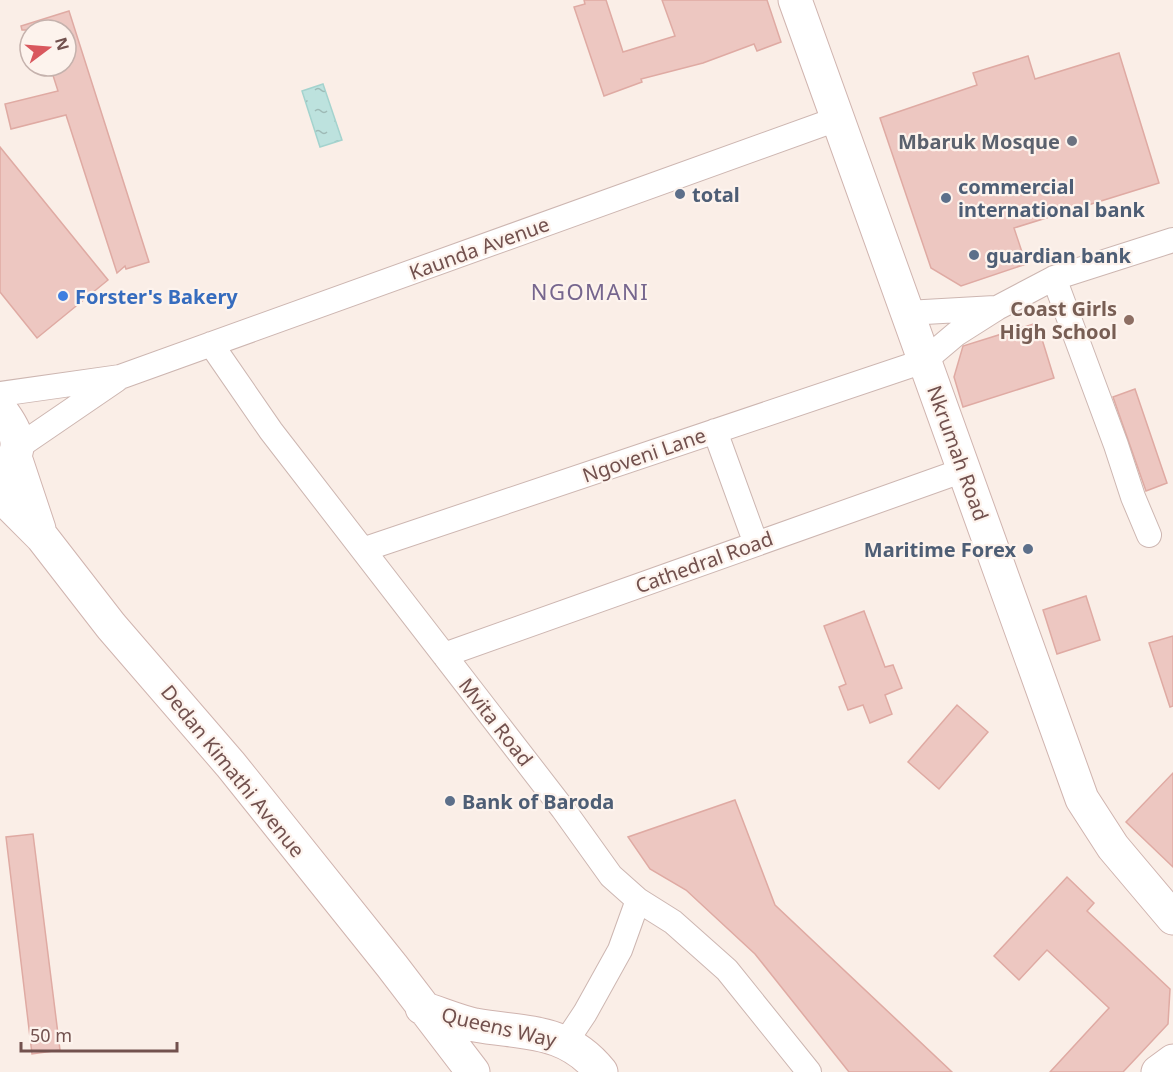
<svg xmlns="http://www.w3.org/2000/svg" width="1173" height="1072" viewBox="0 0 1173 1072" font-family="'Noto Sans',sans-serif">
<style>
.water{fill:url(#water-ripples);stroke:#a4d3ce;stroke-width:1.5}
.building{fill:#edc7c1;stroke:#dfaaa3;stroke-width:1.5}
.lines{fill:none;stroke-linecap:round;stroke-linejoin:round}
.street-casing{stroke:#cdb6b1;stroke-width:26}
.secondary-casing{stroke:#d0b4af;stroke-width:35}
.street{stroke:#fff;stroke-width:24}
.secondary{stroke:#fff;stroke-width:33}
.worship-dot{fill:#6b7280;stroke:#fdf3ed;stroke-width:2}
.service-dot{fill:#5c6f8a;stroke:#fdf3ed;stroke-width:2}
.shop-dot{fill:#3f7fe0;stroke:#fdf3ed;stroke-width:2}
.education-dot{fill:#8d6e63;stroke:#fdf3ed;stroke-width:2}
.labels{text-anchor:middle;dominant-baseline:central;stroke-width:4.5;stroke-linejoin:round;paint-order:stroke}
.worship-label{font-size:20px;font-weight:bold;fill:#5b616d;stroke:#fdf3ed;text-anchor:end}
.service-label{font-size:20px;font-weight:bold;fill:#4e5e75;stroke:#fdf3ed;text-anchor:start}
.street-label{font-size:20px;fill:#72514e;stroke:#fdf3ed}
.shop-label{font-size:20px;font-weight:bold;fill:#366cbe;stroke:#fdf3ed;text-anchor:start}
.education-label{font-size:20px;font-weight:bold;fill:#785e54;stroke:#fdf3ed;text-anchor:end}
.quarter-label{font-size:22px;letter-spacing:1.5px;fill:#76668e;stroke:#fdf3ed}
</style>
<defs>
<pattern id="water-ripples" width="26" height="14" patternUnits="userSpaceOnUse" patternTransform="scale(1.5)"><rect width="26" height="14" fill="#bde2de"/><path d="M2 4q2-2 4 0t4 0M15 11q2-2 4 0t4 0" fill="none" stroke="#9ebab6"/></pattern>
</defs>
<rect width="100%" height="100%" fill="#faeee7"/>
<path class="water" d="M 323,84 L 342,140 L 320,147 L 302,91 Z"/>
<path class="building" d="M 584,0 L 606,0 L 623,52 L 675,36 L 662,0 L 767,0 L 781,42 L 757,51 L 754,44 L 703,63 L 641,79 L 642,82 L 604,96 L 574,7 L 585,4 Z
M 69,11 L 149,262 L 126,269 L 125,266 L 117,273 L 66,115 L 11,129 L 5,104 L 58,91 L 50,66 L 66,66 L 66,30 L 22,30 L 21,26 Z
M 1119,53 L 1159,183 L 1014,228 L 1026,264 L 961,286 L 931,268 L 880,118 L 977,85 L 973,73 L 1028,56 L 1035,79 Z
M 0,147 L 108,280 L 37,338 L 0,292 Z
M 1037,323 L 1054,378 L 963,407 L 954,377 L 963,346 Z
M 1135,389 L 1167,483 L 1146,491 L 1113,397 Z
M 1086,596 L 1100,640 L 1057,654 L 1043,610 Z
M 864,611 L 885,667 L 893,665 L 902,688 L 885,695 L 892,714 L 870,723 L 863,705 L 848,710 L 839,687 L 846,684 L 824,626 Z
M 1173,636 L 1173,706 L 1170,707 L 1149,643 Z
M 957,705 L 988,732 L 939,789 L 908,762 Z
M 1173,773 L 1173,867 L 1126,822 Z
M 735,800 L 775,905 L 952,1072 L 849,1072 L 755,954 L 686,890 L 650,869 L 628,837 Z
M 33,834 L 60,1050 L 32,1054 L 6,837 Z
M 1067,877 L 1094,903 L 1087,911 L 1170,989 L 1168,1024 L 1123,1072 L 1050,1072 L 1109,1008 L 1047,950 L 1019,980 L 994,956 Z"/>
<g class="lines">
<g class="street-casing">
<path id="street" d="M 1054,278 L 1116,445 L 1133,497 L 1149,535
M 907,313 L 995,308
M 211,344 L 271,431 L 563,809 L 611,876 L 638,900 L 673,922 L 727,970 L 809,1072
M 0,394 L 120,377 L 837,119
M 715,431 L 756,544
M 18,447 L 116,380
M 365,549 L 924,361 L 956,334 L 997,308 L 1054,278 L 1173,240
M 444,655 L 964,470
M 565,1043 L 585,1013 L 620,950 L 638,900"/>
</g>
<g class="secondary-casing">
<path id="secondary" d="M 795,0 L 1082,799 L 1113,847 L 1173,918
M 0,409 C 17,431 28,452 0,470
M 15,457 L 39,529
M 0,495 L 42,537 L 111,626 L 231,765 L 392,966 L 473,1072
M 422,1008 C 439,1013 457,1021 475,1025 C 524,1034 566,1028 601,1072
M 1158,1072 L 1173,1061"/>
</g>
<use href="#street" class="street"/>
<use href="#secondary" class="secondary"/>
</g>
<circle class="worship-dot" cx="1072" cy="141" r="6"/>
<g class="service-dot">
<circle cx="680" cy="194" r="6"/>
<circle cx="946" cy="198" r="6"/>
<circle cx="974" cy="255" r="6"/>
<circle cx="1028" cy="549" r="6"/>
<circle cx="450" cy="801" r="6"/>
</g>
<circle class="shop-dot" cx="63" cy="296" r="6"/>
<circle class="education-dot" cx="1129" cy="320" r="6"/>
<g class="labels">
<g class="worship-label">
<text x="1060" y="141">Mbaruk Mosque</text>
</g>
<g class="service-label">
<text x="958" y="186">commercial<tspan x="958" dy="23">international bank</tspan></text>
<text x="692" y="194">total</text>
<text x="986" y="255">guardian bank</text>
<text x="1016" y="549" text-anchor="end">Maritime Forex</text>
<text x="462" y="801">Bank of Baroda</text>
</g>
<g class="street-label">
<text transform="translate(479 248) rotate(-20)">Kaunda Avenue</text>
<text transform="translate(958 453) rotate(70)">Nkrumah Road</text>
<text transform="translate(644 455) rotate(-19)">Ngoveni Lane</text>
<text transform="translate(704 562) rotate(-20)">Cathedral Road</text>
<text transform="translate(496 722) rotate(52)">Mvita Road</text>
<text transform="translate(233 771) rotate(51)">Dedan Kimathi Avenue</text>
<text transform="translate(499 1027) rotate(13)">Queens Way</text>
</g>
<g class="shop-label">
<text x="75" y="296">Forster's Bakery</text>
</g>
<g class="education-label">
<text x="1117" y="308">Coast Girls<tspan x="1117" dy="23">High School</tspan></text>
</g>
<g class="quarter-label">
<text x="590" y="291">NGOMANI</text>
</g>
</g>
<g transform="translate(48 48) rotate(74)"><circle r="28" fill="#fdf3ed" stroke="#c5b2ad" stroke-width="1.5"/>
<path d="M0-4.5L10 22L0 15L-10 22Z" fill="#d9585e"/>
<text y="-9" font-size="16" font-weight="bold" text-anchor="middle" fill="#72514e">N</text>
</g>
<path d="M21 1042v9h156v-9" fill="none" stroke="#72514e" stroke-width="3"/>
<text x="30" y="1042" font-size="18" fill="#72514e" stroke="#fdf3ed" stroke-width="4.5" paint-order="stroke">50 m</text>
</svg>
